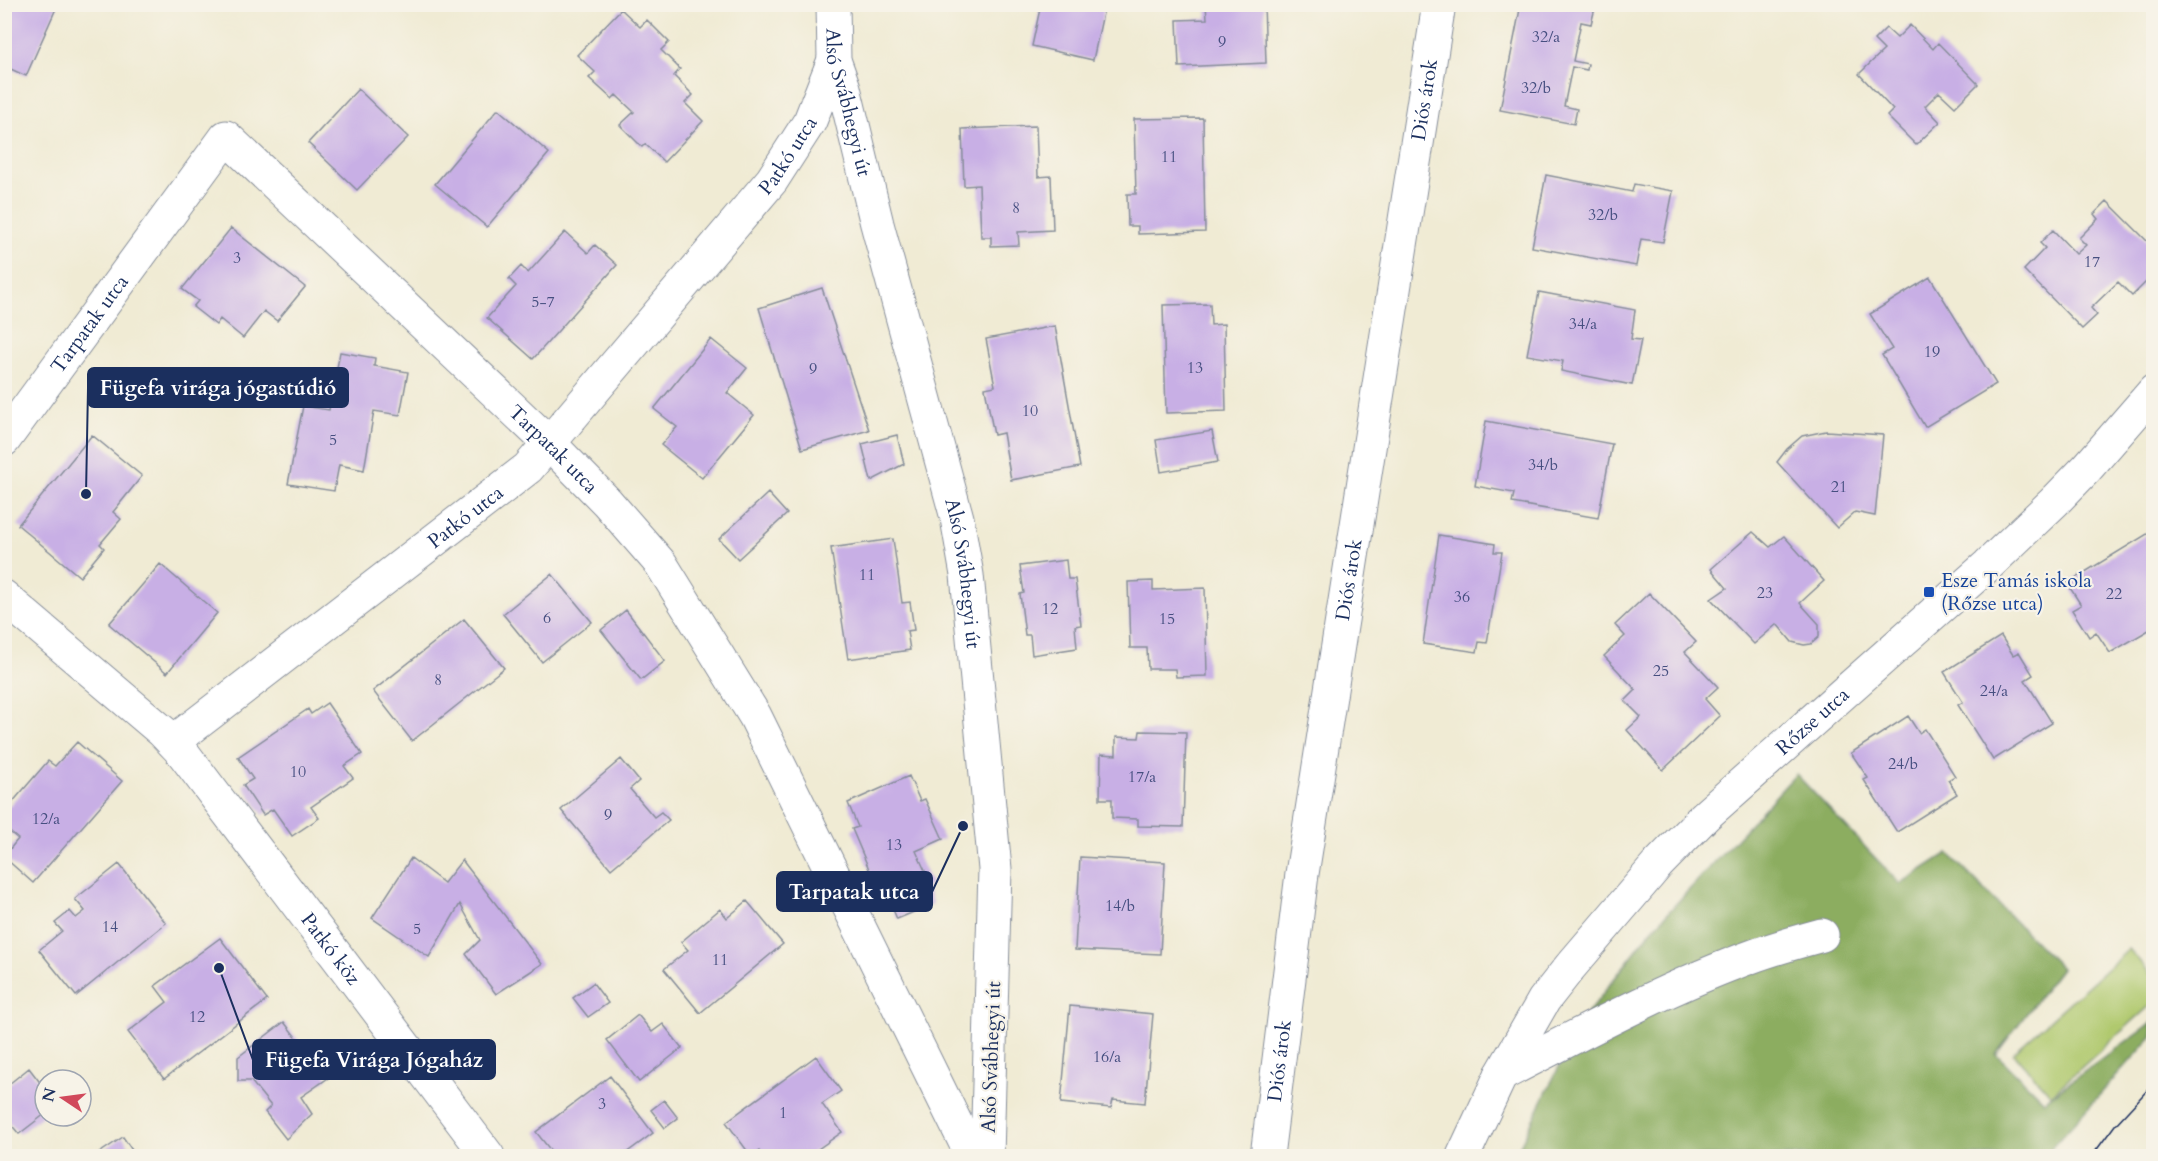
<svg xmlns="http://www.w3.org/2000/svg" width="2158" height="1161" viewBox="0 0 2158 1161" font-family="Cardo,serif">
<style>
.green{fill:#b0c96e;stroke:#667c66;stroke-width:1.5}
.forest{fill:#8cad61;stroke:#546e60;stroke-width:1.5}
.building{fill:#c8afe5}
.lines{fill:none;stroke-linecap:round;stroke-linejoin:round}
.minor-casing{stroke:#868d99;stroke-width:35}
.minor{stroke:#fff;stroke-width:33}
.tram{stroke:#1b2f5e;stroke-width:1.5}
.transit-dot{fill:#1a4fb4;stroke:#f7f3e8;stroke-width:2}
.labels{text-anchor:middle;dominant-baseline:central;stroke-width:4.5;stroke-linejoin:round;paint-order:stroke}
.number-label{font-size:16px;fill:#464f80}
.street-label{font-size:20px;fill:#1b2f5e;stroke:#f7f3e8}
.transit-label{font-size:20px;fill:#164399;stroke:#f7f3e8;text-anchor:start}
.leader{fill:none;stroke:#1b2f5e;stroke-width:2}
.callout-dot{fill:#1b2f5e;stroke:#f7f3e8;stroke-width:2}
.callout{fill:#1b2f5e;stroke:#1b2f5e;stroke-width:2}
.callout-label{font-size:21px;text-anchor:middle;font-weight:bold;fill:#fff}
</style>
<rect width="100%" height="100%" fill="#f7f3e8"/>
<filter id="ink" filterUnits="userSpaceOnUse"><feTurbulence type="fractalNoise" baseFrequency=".0167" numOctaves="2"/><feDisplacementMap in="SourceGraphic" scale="12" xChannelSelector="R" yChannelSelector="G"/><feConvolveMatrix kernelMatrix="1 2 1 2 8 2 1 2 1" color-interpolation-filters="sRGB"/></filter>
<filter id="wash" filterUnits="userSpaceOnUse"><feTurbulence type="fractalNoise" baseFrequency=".008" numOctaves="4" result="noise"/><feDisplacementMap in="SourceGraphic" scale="24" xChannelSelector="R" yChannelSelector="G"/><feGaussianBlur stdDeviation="1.35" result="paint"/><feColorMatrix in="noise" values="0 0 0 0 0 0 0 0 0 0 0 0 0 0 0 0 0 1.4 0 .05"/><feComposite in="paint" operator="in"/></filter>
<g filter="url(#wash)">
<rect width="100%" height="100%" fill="#f0ebd4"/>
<path class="green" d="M 2129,949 L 2153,977 L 2153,1003 L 2051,1095 L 2013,1053 Z"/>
<path class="forest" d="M 1796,774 L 1900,884 L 1948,853 L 2061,968 L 1996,1054 L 2044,1101 L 2153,1022 L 2153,1036 L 2044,1156 L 1515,1156 L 1581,1022 L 1651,931 Z"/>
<g id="blocks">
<path class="building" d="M 4,4 L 58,4 L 26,76 L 4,66 Z
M 1041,4 L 1105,4 L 1093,60 L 1032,46 Z
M 1206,4 L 1264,4 L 1266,63 L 1179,67 L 1177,20 L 1207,19 Z
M 1521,4 L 1578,4 L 1595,8 L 1591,24 L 1581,22 L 1573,61 L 1588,64 L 1587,70 L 1572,67 L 1564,106 L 1577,109 L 1574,124 L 1500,110 Z
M 621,9 L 640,27 L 647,20 L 669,42 L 661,50 L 680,69 L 674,76 L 693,95 L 685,103 L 703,121 L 664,162 L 645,144 L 642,147 L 620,125 L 634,112 L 616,95 L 612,99 L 589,78 L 595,72 L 577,55 Z
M 1910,25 L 1933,49 L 1938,43 L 1978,84 L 1955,107 L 1939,92 L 1925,106 L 1940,122 L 1916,145 L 1887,116 L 1893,110 L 1859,74 L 1884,50 L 1874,40 L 1886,28 L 1897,38 Z
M 358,89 L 408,137 L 357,190 L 308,143 Z
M 498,109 L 549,153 L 487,227 L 435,184 Z
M 1203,118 L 1205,232 L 1138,234 L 1138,226 L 1128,226 L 1127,194 L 1136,194 L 1134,119 Z
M 1036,126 L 1038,177 L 1051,176 L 1053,230 L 1018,232 L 1019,245 L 991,246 L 991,237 L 981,237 L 979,185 L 964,186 L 962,129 Z
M 2154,146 L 2154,161 L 2146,154 Z
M 1546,175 L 1632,192 L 1634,184 L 1673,191 L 1663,242 L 1641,239 L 1636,266 L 1532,247 Z
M 2107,201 L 2154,248 L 2154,278 L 2152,276 L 2132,296 L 2118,282 L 2091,308 L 2097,315 L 2082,329 L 2024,270 L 2045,248 L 2040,243 L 2053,230 L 2076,254 L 2086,245 L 2079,238 L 2098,219 L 2094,214 Z
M 231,228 L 305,287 L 277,321 L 264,311 L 243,338 L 220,319 L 216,325 L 193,307 L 198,301 L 182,289 Z
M 565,232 L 588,253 L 595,245 L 617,265 L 533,359 L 487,318 L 516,286 L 509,279 L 521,266 L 528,273 Z
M 1930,277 L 1996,384 L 1925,427 L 1882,355 L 1892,349 L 1870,314 Z
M 822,288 L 869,430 L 802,449 L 759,308 Z
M 1539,292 L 1635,310 L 1631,339 L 1641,340 L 1632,385 L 1561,371 L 1563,361 L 1527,355 Z
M 1210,304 L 1211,325 L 1224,324 L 1226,411 L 1166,413 L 1163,305 Z
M 1055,326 L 1080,467 L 1011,480 L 1003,433 L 994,435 L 985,388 L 995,386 L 986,339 Z
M 711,339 L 747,368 L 727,393 L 754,415 L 702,478 L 661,445 L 677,427 L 654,409 Z
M 340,352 L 375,358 L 374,366 L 408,372 L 400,415 L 374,411 L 364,470 L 339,465 L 334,491 L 288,484 L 303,406 L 329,410 Z
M 1486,421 L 1612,444 L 1598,518 L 1512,503 L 1514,493 L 1475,486 Z
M 1212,431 L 1218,462 L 1161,472 L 1156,440 Z
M 1826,431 L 1883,435 L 1875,516 L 1855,512 L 1837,528 L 1777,462 L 1787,449 L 1802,436 Z
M 92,435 L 142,476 L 113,512 L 121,519 L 100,544 L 104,548 L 80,577 L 18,525 Z
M 897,435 L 904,464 L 871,481 L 862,444 Z
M 768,493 L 787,514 L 738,559 L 719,539 Z
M 2152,531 L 2154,627 L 2110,653 L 2096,632 L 2089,637 L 2072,610 L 2081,605 L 2067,583 Z
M 1753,532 L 1770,547 L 1784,536 L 1824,581 L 1800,603 L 1819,624 L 1819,637 L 1811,644 L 1804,645 L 1792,642 L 1777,624 L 1754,644 L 1711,599 L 1727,588 L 1711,569 Z
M 1439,535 L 1495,544 L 1494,552 L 1502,552 L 1487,643 L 1479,642 L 1477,652 L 1423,644 Z
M 893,539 L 902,603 L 910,602 L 914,630 L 907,631 L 910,650 L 848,659 L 831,548 Z
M 1066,560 L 1068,579 L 1075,579 L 1081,625 L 1075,626 L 1077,648 L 1032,655 L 1030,635 L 1025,635 L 1020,594 L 1024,593 L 1020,566 Z
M 160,564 L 217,613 L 167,673 L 109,624 Z
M 552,574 L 592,622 L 542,662 L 503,614 Z
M 1153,581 L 1153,590 L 1205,588 L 1207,676 L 1176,677 L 1175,669 L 1148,669 L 1147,648 L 1130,648 L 1128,582 Z
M 1649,593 L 1696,642 L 1685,652 L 1718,687 L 1705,699 L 1720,716 L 1663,770 L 1627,730 L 1641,717 L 1625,701 L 1636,690 L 1604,656 L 1625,636 L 1615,625 Z
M 626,610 L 665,661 L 641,680 L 601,630 Z
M 464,619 L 504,668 L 412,741 L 373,691 Z
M 2001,636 L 2013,655 L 2019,652 L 2033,675 L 2025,680 L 2052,723 L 1993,760 L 1958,705 L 1963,702 L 1944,672 Z
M 327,703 L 362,754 L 344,766 L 353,778 L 311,807 L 319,818 L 292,836 L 273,809 L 263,815 L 243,785 L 253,779 L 238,757 L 308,709 L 311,714 Z
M 1908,716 L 1919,733 L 1925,729 L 1955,776 L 1948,780 L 1957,794 L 1897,832 L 1864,780 L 1868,778 L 1851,753 Z
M 1140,731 L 1186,732 L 1183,827 L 1138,826 L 1138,819 L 1112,818 L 1112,799 L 1100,799 L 1101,754 L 1116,755 L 1116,737 L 1139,738 Z
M 77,742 L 122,781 L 33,883 L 5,858 L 5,855 L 18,839 L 4,827 L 4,812 L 48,761 L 55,766 Z
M 621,759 L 639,781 L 630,789 L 654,817 L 661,812 L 669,820 L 611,869 L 561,810 Z
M 909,776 L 920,801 L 925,799 L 943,839 L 916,851 L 931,884 L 926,887 L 933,904 L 897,919 L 889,900 L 883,902 L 852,829 L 858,827 L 848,803 Z
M 1080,857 L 1165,862 L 1160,954 L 1075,950 Z
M 411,858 L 444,883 L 462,860 L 542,964 L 496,994 L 466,954 L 480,940 L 460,904 L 429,957 L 372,918 Z
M 119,864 L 166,923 L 76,996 L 39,950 L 62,931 L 55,923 L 70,911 L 76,918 L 85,911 L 75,899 Z
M 747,901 L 783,944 L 700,1013 L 664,969 L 688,950 L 681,942 L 720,909 L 727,918 Z
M 220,938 L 267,1000 L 164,1079 L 128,1032 L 167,1002 L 155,986 Z
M 593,983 L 608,1003 L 588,1017 L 573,998 Z
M 1070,1006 L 1153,1014 L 1145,1103 L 1113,1100 L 1111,1108 L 1061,1103 Z
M 638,1015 L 652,1032 L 663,1024 L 682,1048 L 639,1082 L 607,1040 Z
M 284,1022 L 328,1078 L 301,1097 L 312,1114 L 286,1139 L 265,1112 L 271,1106 L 251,1081 L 238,1081 L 238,1057 Z
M 816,1056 L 841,1091 L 822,1104 L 842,1132 L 808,1156 L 763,1156 L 759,1151 L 751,1156 L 726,1122 Z
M 29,1068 L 45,1089 L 45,1114 L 19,1134 L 4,1116 L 4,1088 Z
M 610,1076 L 653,1133 L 622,1156 L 555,1156 L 536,1132 Z
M 664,1100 L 678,1118 L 665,1128 L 651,1110 Z
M 123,1137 L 136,1156 L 95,1156 Z"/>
</g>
</g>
<g filter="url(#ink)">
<use href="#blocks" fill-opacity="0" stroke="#868d99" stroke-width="1.5"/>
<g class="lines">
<g class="minor-casing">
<g id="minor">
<path id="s1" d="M 833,4 L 834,60 L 844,88 L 877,224 L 957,518 L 967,575 L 995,869 L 987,1156"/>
<path id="s2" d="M 4,440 L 226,137 L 550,444 L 607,502 L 661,564 L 755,716 L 972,1156"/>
<path id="s3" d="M 4,597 L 163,732 L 183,753 L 488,1156"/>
<path id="s4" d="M 173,742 L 528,468 L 772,180 L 810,121 L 834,60"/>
<path d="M 1501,1075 C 1584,1032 1667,987 1756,955 C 1778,947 1800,941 1822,935"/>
<path id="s5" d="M 1267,1156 L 1302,874 L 1439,4"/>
<path id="s6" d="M 1463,1156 L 1501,1075 L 1544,1000 L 1570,967 L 1658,864 L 1705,816 L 1988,565 L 2055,501 L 2087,468 L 2154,391"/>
</g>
</g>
<use href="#minor" class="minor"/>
<path class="tram" d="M 2092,1156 L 2115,1125 L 2154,1083"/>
</g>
</g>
<rect class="transit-dot" x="1923" y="586" width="12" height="12" rx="3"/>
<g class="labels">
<g class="number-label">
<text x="1546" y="37">32/a</text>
<text x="1222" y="42">9</text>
<text x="1536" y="88">32/b</text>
<text x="1169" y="157">11</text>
<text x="1016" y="208">8</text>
<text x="1603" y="215">32/b</text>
<text x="237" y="258">3</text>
<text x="2092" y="262">17</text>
<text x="543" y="302">5-7</text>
<text x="1583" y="324">34/a</text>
<text x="1932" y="352">19</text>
<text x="1195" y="368">13</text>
<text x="813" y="369">9</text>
<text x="1030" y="411">10</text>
<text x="333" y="440">5</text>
<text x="1543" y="465">34/b</text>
<text x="1839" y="487">21</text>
<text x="867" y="575">11</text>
<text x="1765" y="593">23</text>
<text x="2114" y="594">22</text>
<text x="1462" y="597">36</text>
<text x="1050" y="609">12</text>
<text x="547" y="618">6</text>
<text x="1167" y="619">15</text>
<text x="1661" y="671">25</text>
<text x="438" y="680">8</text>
<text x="1994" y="691">24/a</text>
<text x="1903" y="764">24/b</text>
<text x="298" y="772">10</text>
<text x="1142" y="777">17/a</text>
<text x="608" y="815">9</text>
<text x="46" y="819">12/a</text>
<text x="894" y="845">13</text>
<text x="1120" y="906">14/b</text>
<text x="110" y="927">14</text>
<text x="417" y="929">5</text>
<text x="720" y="960">11</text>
<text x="197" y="1017">12</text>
<text x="1107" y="1057">16/a</text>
<text x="602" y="1104">3</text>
<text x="783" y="1113">1</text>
</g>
<g class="street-label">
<text stroke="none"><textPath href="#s5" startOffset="1068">Diós árok</textPath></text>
<text stroke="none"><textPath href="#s1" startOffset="100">Alsó Svábhegyi út</textPath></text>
<text stroke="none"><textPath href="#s4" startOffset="855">Patkó utca</textPath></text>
<text stroke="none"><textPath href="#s2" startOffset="144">Tarpatak utca</textPath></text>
<text stroke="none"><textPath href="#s2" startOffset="828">Tarpatak utca</textPath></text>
<text stroke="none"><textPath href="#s4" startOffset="369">Patkó utca</textPath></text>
<text stroke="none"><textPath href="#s1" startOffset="586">Alsó Svábhegyi út</textPath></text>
<text stroke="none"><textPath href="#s5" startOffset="582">Diós árok</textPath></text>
<text stroke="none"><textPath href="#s6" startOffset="564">Rőzse utca</textPath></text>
<text stroke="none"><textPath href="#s3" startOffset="483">Patkó köz</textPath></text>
<text transform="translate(991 1057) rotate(-88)">Alsó Svábhegyi út</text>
<text stroke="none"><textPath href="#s5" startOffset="96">Diós árok</textPath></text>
</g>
<g class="transit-label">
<text x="1941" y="580">Esze Tamás iskola<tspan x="1941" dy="23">(Rőzse utca)</tspan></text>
</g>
</g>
<path class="leader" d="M86 494L88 388M963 826L932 892M219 968L253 1060"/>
<g class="callout-dot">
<circle cx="86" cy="494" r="6"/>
<circle cx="963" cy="826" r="6"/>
<circle cx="219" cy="968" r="6"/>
</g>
<g class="callout">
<rect x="88" y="368" width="260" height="39" rx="6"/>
<rect x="777" y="872" width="155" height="39" rx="6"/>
<rect x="253" y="1040" width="242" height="39" rx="6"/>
</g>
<g class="callout-label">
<text x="218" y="395">Fügefa virága jógastúdió</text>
<text x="854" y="899">Tarpatak utca</text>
<text x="374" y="1067">Fügefa Virága Jógaház</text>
</g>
<rect width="2158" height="1161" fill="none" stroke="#f7f3e8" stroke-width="24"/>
<g transform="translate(63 1098) rotate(283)"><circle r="28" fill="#f7f3e8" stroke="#9fa5b1" stroke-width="1.5"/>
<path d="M0-4.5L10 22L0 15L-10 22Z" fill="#d1495b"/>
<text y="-9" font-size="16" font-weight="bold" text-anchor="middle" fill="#1b2f5e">N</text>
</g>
</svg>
